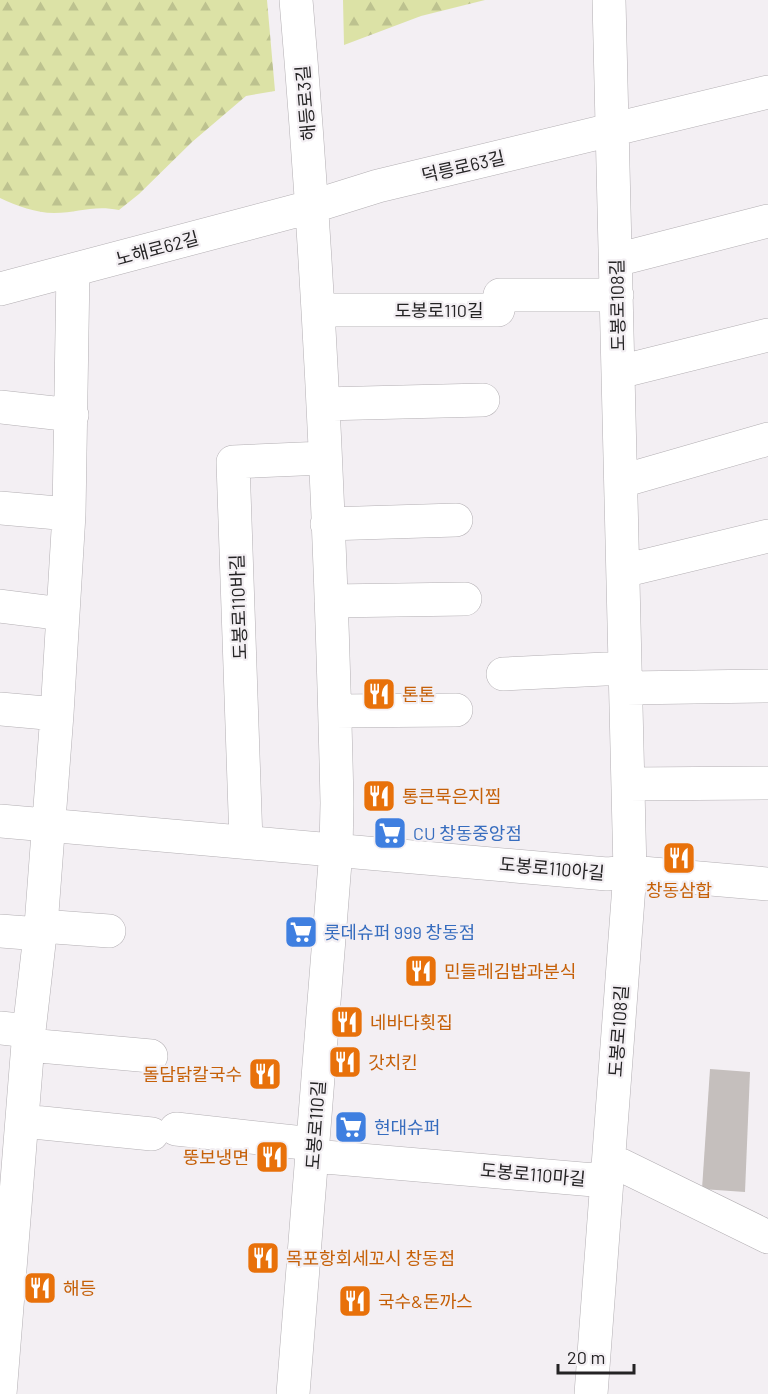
<svg xmlns="http://www.w3.org/2000/svg" width="768" height="1394" viewBox="0 0 768 1394" font-family="Barlow,'Noto Sans KR',sans-serif">
<style>
.forest{fill:url(#forest-firs)}
.building{fill:#c5bfbd}
.lines{fill:none;stroke-linecap:round;stroke-linejoin:round}
.minor-casing{stroke:#b3afb3;stroke-width:34}
.minor{stroke:#fff;stroke-width:33}
.labels{text-anchor:middle;dominant-baseline:central;stroke-width:4.5;stroke-linejoin:round;paint-order:stroke}
.street-label{font-size:18px;fill:#242324;stroke:#f3eff3}
.food-label{font-size:18px;fill:#c56008;stroke:#f3eff3;text-anchor:start}
.shop-label{font-size:18px;fill:#366cbe;stroke:#f3eff3;text-anchor:start}
</style>
<defs>
<pattern id="forest-firs" width="22" height="20" patternUnits="userSpaceOnUse" patternTransform="scale(1.5)"><rect width="22" height="20" fill="#dce2a6"/><path d="M5 1l3.5 6h-7zM16 11l3.5 6h-7z" fill="#bdc28f"/></pattern>
</defs>
<rect width="100%" height="100%" fill="#f3eff3"/>
<path class="forest" d="M 0,0 L 267,0 L 275,91 L 246,96 L 192,142 L 139,194 L 119,210 C 92,205 79,213 54,213 C 36,213 17,206 0,198 Z
M 343,0 L 485,0 L 421,16 L 344,45 Z"/>
<path class="building" d="M 710,1069 L 750,1072 L 745,1192 L 702,1189 Z"/>
<g class="lines">
<g class="minor-casing">
<path id="minor" d="M 616,260 L 768,221
M 0,289 L 314,206 L 378,186 L 768,92
M 320,310 L 498,310 L 500,295 L 617,295
M 619,372 L 768,335
M 323,404 L 483,400
M 0,407 L 72,415
M 622,481 L 768,439
M 0,508 L 69,514
M 327,524 L 456,520
M 623,571 L 768,536
M 331,601 L 465,599
M 0,606 L 63,614
M 503,674 L 625,668
M 626,688 L 768,686
M 0,709 L 57,714
M 335,711 L 456,710
M 628,784 L 768,783
M 0,821 L 607,874 L 630,872 L 768,884
M 246,842 L 233,462 L 324,458
M 41,926 L 109,931
M 0,931 L 40,934
M 0,1028 L 29,1031
M 28,1045 L 151,1056
M 23,1121 L 152,1134
M 176,1129 L 313,1144
M 313,1156 L 594,1180 L 621,1165 L 768,1237
M 0,1394 L 29,1031 L 41,926 L 57,714 L 69,514 L 73,270
M 293,1394 L 336,850 L 337,803 C 331,535 319,267 296,0
M 591,1394 L 630,872 L 609,0"/>
</g>
<use href="#minor" class="minor"/>
</g>
<defs>
<g id="restaurant-square" transform="scale(1.725)"><rect x="-9" y="-9" width="18" height="18" rx="4" fill="#e8710a" stroke="#f3eff3"/><path d="M-5-6h1v4h1v-4h1v4h1v-4h1v5L-1.5 .5V6h-2V.5L-5-1ZM5-6V6H3V1.5H1.5Q1.5-4 5-6Z" fill="#fff"/></g>
<g id="supermarket-square" transform="scale(1.725)"><rect x="-9" y="-9" width="18" height="18" rx="4" fill="#3f7fe0" stroke="#f3eff3"/><path d="M-6-5.5h2.5l.6 2H6L4.5 2H-2.5L-4.4-4H-6ZM-1.5 3.2a1.3 1.3 0 1 0 .1 0ZM3 3.2a1.3 1.3 0 1 0 .1 0Z" fill="#fff"/></g>
</defs>
<g fill-rule="evenodd">
<use href="#restaurant-square" x="379" y="694"/>
<use href="#restaurant-square" x="379" y="796"/>
<use href="#supermarket-square" x="390" y="833"/>
<use href="#restaurant-square" x="679" y="858"/>
<use href="#supermarket-square" x="301" y="932"/>
<use href="#restaurant-square" x="421" y="971"/>
<use href="#restaurant-square" x="347" y="1022"/>
<use href="#restaurant-square" x="345" y="1062"/>
<use href="#restaurant-square" x="265" y="1074"/>
<use href="#supermarket-square" x="351" y="1127"/>
<use href="#restaurant-square" x="272" y="1157"/>
<use href="#restaurant-square" x="263" y="1258"/>
<use href="#restaurant-square" x="40" y="1288"/>
<use href="#restaurant-square" x="355" y="1301"/>
</g>
<g class="labels">
<g class="street-label">
<text transform="translate(305 103) rotate(-95)">해등로3길</text>
<text transform="translate(463 166) rotate(-13)">덕릉로63길</text>
<text transform="translate(157 248) rotate(-15)">노해로62길</text>
<text transform="translate(617 305) rotate(-91)">도봉로108길</text>
<text x="439" y="310">도봉로110길</text>
<text transform="translate(238 607) rotate(-92)">도봉로110바길</text>
<text transform="translate(552 868) rotate(5)">도봉로110아길</text>
<text transform="translate(618 1031) rotate(-86)">도봉로108길</text>
<text transform="translate(315 1125) rotate(-86)">도봉로110길</text>
<text transform="translate(533 1174) rotate(5)">도봉로110마길</text>
</g>
<g class="food-label">
<text x="402" y="694">톤톤</text>
<text x="402" y="796">통큰묵은지찜</text>
<text x="679" y="890" text-anchor="middle">창동삼합</text>
<text x="444" y="971">민들레김밥과분식</text>
<text x="370" y="1022">네바다횟집</text>
<text x="368" y="1062">갓치킨</text>
<text x="242" y="1074" text-anchor="end">돌담닭칼국수</text>
<text x="249" y="1157" text-anchor="end">뚱보냉면</text>
<text x="286" y="1258">목포항회세꼬시 창동점</text>
<text x="63" y="1288">해등</text>
<text x="378" y="1301">국수&amp;돈까스</text>
</g>
<g class="shop-label">
<text x="413" y="833">CU 창동중앙점</text>
<text x="324" y="932">롯데슈퍼 999 창동점</text>
<text x="374" y="1127">현대슈퍼</text>
</g>
</g>
<path d="M558 1364v9h76v-9" fill="none" stroke="#242324" stroke-width="3"/>
<text x="567" y="1364" font-size="18" fill="#242324" stroke="#f3eff3" stroke-width="4.5" paint-order="stroke">20 m</text>
</svg>
